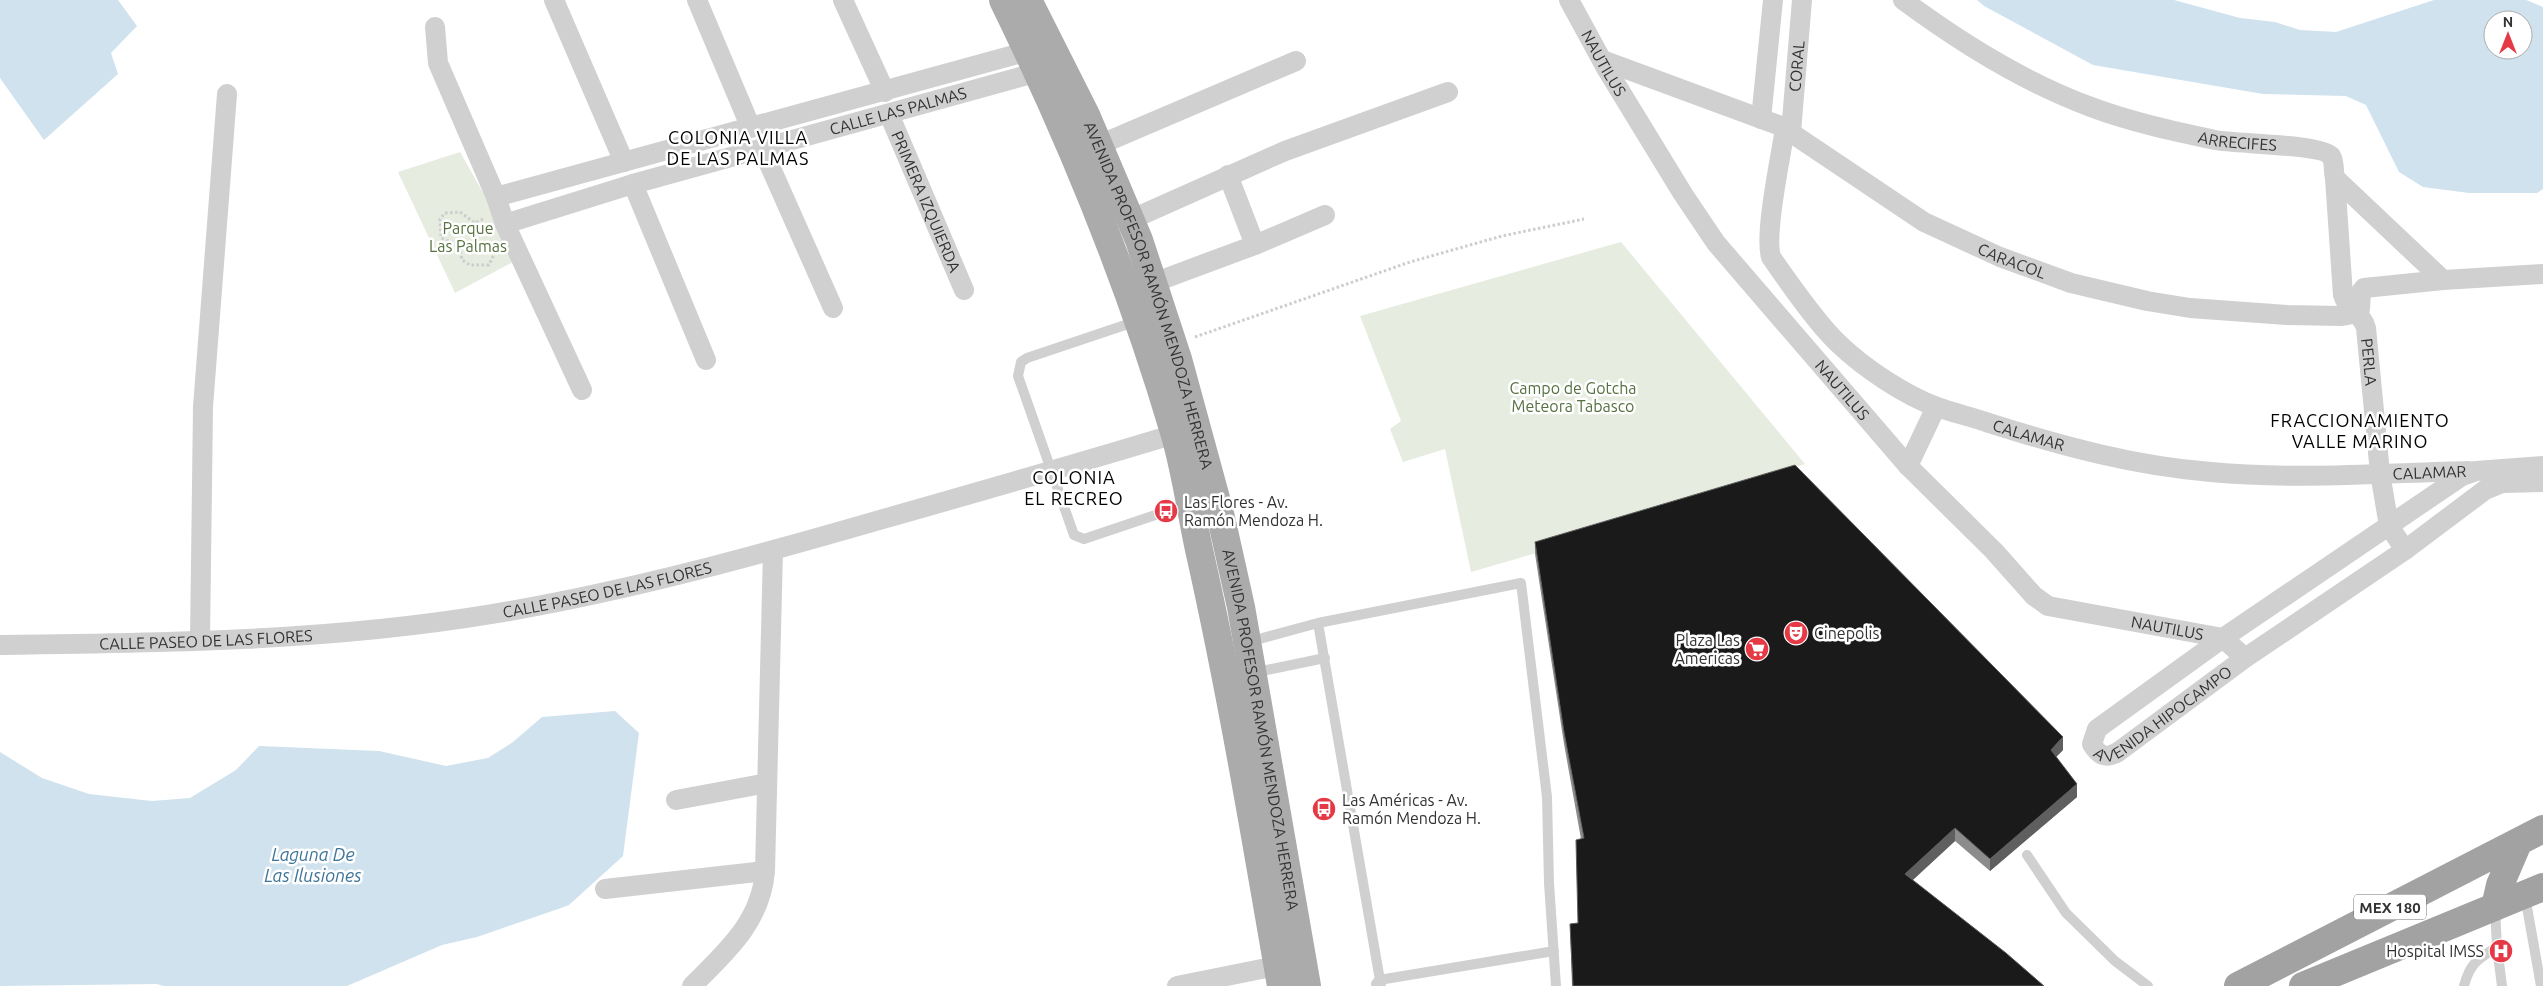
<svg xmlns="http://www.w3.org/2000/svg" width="2543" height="986" viewBox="0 0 2543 986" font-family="Ubuntu,sans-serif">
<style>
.green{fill:#e6ecdf}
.water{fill:#cfe2ee;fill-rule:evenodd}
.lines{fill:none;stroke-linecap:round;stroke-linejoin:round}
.path{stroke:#cdcdcd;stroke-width:3;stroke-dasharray:2.5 2.5;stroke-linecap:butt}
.service{stroke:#d0d0d0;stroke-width:10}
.minor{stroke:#d0d0d0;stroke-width:20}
.primary{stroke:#ababab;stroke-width:28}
.trunk{stroke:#a2a2a2;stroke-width:28}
.wall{fill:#8c8c8c}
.shaded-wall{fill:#5f5f5f}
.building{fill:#1a1a1a;stroke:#5f5f5f}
.labels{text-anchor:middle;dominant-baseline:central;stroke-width:5;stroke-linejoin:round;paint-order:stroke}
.shield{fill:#fff;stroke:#707070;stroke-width:1}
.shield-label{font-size:15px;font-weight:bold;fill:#333}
.street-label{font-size:16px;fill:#333;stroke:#fff}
.park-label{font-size:16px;fill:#56703f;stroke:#fff}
.poi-label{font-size:16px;fill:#333;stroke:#fff;text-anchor:start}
.neighbourhood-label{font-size:18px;letter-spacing:1px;fill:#000;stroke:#fff}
.water-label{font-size:18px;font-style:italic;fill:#3f7597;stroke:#fff}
</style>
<rect width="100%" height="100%" fill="#fff"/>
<path class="green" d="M 460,152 L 489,203 L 513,262 L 455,293 L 398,172 Z
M 1621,242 L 1805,464 L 1533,554 L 1471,572 L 1445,449 L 1403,462 L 1390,429 L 1401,421 L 1360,316 Z"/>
<path class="water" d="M 0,0 L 118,0 L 137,26 L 111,53 L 118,74 L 44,140 L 0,78 Z
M 1977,0 L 2174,0 L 2240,18 L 2275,22 L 2300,30 L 2336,32 L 2434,0 L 2526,0 L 2543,7 L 2543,189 L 2537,193 L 2469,193 L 2423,187 L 2399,172 L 2366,105 L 2346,96 L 2263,94 L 2093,65 L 1984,6 ZM 2493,20 L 2523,20 L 2523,50 L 2493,50 Z
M 615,711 L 639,733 L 623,856 L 569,905 L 561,908 L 477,937 L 442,945 L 347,986 L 163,986 L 157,984 L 0,986 L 0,752 L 42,778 L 89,794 L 152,801 L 190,798 L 236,770 L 259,746 L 379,751 L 446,766 L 488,758 L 513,742 L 542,717 Z"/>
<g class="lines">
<path class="path" d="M 483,219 L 475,223 L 460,212 L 445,213 L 440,219 L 441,238 L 459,245 L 462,260 L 470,265 L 489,265 L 495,252
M 475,223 L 485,228
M 1195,337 L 1410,262 L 1502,236 L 1584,219"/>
<path class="service" d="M 1137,321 L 1027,358 L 1021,362 L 1018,376 L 1074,535 L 1084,539 L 1188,504
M 1318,623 L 1381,986
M 1248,642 L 1318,623 L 1521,583 L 1547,797 L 1549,883 L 1556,986
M 1252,673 L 1325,658
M 2027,855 L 2066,913 L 2115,961 L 2148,986
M 2525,896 L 2541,986
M 2495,908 L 2497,947 L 2502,986
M 1376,984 L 1379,980 L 1554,951
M 2464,986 C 2470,963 2478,959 2497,947"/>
<g class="minor">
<path d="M 554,0 L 624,162"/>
<path d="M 697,0 L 751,128"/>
<path d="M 843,0 L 885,92"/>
<path id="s1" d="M 1569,0 L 1606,68 L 1683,194 L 1716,243 L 1908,466 L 1994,551 L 2034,596 L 2048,606 L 2223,638 L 2245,658"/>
<path id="s2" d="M 1903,0 C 1961,43 2023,82 2091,107 C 2131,122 2173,131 2215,140 C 2236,144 2321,144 2331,156 C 2335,162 2333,171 2335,178 L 2443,280 L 2543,274"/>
<path d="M 435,27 L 438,63 L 496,197 L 505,224 L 582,390"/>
<path id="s3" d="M 1602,60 L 1781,126 L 1924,222 L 2000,257 L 2071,283 L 2147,301 L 2190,308 L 2287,315 L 2342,316 L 2353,314 L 2360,309 L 2361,292 L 2364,288 L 2443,280"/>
<path id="s4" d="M 889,114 L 964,290"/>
<path d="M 1761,119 L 1773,0"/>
<path id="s5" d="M 1785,128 C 1781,156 1764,234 1771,257 C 1789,283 1818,325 1840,345 C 1864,368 1906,396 1937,407 C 1954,413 1972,417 1989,423 C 2061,446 2135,466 2211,472 C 2296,480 2383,473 2469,471"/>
<path id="s6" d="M 1791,132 L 1802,0"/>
<path d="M 1099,145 L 1296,61"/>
<path d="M 762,148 L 833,308"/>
<path d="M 1228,175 L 1255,245"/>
<path id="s7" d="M 2335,178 L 2343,295 C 2347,309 2362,313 2366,328 L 2380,473 L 2389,526 L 2405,550"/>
<path d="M 633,184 L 706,360"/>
<path d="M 496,197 L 1039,48"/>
<path d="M 1130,220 L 1285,151 L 1448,92"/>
<path id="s8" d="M 505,224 L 633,184 L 1049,69"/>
<path d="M 1153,283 L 1255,245 L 1325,215"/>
<path d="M 1908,466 L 1936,407"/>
<path id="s9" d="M 2543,466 L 2476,471 L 2462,476 L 2223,638 L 2097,729 L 2092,744 C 2099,756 2106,759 2118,752 L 2245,658 L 2405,550 L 2485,490 L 2502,483 L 2543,482"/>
<path d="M 200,640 L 203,407 L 227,94"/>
<path id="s10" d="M 0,645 C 164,643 330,641 492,614 C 625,592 755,556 883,519 C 985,490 1087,461 1188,430"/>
<path d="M 676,800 L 767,783"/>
<path d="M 605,889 L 765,871"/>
<path d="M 692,986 C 726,952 761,922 765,871 L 773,551"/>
<path d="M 1177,986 L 1291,963"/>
</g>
<g class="primary">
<path d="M 1003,0 C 1071,139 1130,283 1174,432 C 1186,472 1191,514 1200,554 C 1232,697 1256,841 1281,986"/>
<path id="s11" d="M 1028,0 L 1086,115 L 1139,240 L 1178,359 L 1220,513 L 1241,607 L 1307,986"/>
</g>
<path class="trunk" d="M 2495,907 L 2500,885 L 2518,843
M 2238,986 L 2543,829
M 2303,986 L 2543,887"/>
</g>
<path class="wall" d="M 1535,542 L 2063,750 L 2056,757 L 2077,797 L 1990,871 L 1955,841 L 1913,880 L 2044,986 L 1572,986 L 1570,924 L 1578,923 L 1581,839 L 1564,744 L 1535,554 Z"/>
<path class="shaded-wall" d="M 2063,737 L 2063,750 L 2051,762 L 2051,750 Z
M 2077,784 L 2077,797 L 1990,871 L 1990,859 Z
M 1955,828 L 1955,841 L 1905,887 L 1905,874 Z"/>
<path class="building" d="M 1795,465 L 2063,737 L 2051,750 L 2077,784 L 1990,859 L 1955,828 L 1905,874 L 2006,953 L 2044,986 L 1573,986 L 1570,924 L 1578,923 L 1576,840 L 1584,838 L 1564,732 L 1535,542 Z"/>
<defs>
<g id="bus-disc" transform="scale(1.25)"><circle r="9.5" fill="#e63946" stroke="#fff"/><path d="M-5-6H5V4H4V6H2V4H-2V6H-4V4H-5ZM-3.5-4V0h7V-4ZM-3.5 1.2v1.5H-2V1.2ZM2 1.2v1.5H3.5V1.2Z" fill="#fff"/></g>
<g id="theatre-disc" transform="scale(1.25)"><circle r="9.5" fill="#e63946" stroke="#fff"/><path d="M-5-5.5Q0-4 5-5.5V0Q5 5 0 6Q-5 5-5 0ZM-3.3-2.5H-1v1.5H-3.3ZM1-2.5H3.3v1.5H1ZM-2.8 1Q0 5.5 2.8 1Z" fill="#fff"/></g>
<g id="supermarket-disc" transform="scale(1.25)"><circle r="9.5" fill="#e63946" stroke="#fff"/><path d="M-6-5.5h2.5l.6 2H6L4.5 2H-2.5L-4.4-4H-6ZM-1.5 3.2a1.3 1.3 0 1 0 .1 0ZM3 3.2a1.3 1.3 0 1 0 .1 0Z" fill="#fff"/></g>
<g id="hospital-disc" transform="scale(1.25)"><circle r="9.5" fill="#e63946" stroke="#fff"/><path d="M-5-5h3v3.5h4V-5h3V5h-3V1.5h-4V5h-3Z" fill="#fff"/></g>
</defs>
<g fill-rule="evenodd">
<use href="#bus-disc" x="1166" y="511"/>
<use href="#theatre-disc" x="1796" y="633"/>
<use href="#supermarket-disc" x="1757" y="649"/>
<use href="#bus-disc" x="1324" y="809"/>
<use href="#hospital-disc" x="2501" y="951"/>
</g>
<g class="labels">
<rect class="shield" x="2354" y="894.5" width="72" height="25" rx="4"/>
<g class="shield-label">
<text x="2390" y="907">MEX 180</text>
</g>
<g class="street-label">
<text stroke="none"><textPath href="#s1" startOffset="72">NAUTILUS</textPath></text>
<text stroke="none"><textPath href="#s6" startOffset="66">CORAL</textPath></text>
<text stroke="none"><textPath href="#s8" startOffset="409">CALLE LAS PALMAS</textPath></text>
<text stroke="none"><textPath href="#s2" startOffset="368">ARRECIFES</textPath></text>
<text stroke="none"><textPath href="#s4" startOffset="95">PRIMERA IZQUIERDA</textPath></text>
<text stroke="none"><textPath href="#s3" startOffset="459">CARACOL</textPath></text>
<text stroke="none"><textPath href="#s11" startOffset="320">AVENIDA PROFESOR RAMÓN MENDOZA HERRERA</textPath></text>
<text stroke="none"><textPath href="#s7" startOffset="192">PERLA</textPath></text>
<text stroke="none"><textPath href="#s1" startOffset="478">NAUTILUS</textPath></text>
<text stroke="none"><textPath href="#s5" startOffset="454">CALAMAR</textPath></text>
<text stroke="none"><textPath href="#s5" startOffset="859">CALAMAR</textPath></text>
<text stroke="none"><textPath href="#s10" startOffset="611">CALLE PASEO DE LAS FLORES</textPath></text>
<text stroke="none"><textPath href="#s1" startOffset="898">NAUTILUS</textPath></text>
<text stroke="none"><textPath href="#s10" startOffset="206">CALLE PASEO DE LAS FLORES</textPath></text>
<text stroke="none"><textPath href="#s9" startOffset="631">AVENIDA HIPOCAMPO</textPath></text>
<text stroke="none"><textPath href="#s11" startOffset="770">AVENIDA PROFESOR RAMÓN MENDOZA HERRERA</textPath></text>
</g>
<g class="park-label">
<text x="468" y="228">Parque<tspan x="468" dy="18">Las Palmas</tspan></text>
<text x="1573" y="388">Campo de Gotcha<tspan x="1573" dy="18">Meteora Tabasco</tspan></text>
</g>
<g class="poi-label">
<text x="1184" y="502">Las Flores - Av.<tspan x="1184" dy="18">Ramón Mendoza H.</tspan></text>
<text x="1814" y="633">Cinepolis</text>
<text x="1740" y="640" text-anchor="end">Plaza Las<tspan x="1740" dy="18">Americas</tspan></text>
<text x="1342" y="800">Las Américas - Av.<tspan x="1342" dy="18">Ramón Mendoza H.</tspan></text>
<text x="2484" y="951" text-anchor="end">Hospital IMSS</text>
</g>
<g class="neighbourhood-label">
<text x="738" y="137">COLONIA VILLA<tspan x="738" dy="21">DE LAS PALMAS</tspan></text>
<text x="2360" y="420">FRACCIONAMIENTO<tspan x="2360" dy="21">VALLE MARINO</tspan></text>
<text x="1074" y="477">COLONIA<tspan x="1074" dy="21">EL RECREO</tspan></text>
</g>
<g class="water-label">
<text x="313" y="854">Laguna De<tspan x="313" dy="21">Las Ilusiones</tspan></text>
</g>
</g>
<g transform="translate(2508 35)"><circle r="24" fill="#ffffff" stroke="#adadad"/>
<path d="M0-4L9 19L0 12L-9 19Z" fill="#e63946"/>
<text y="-8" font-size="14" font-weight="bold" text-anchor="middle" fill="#333333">N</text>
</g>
</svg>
